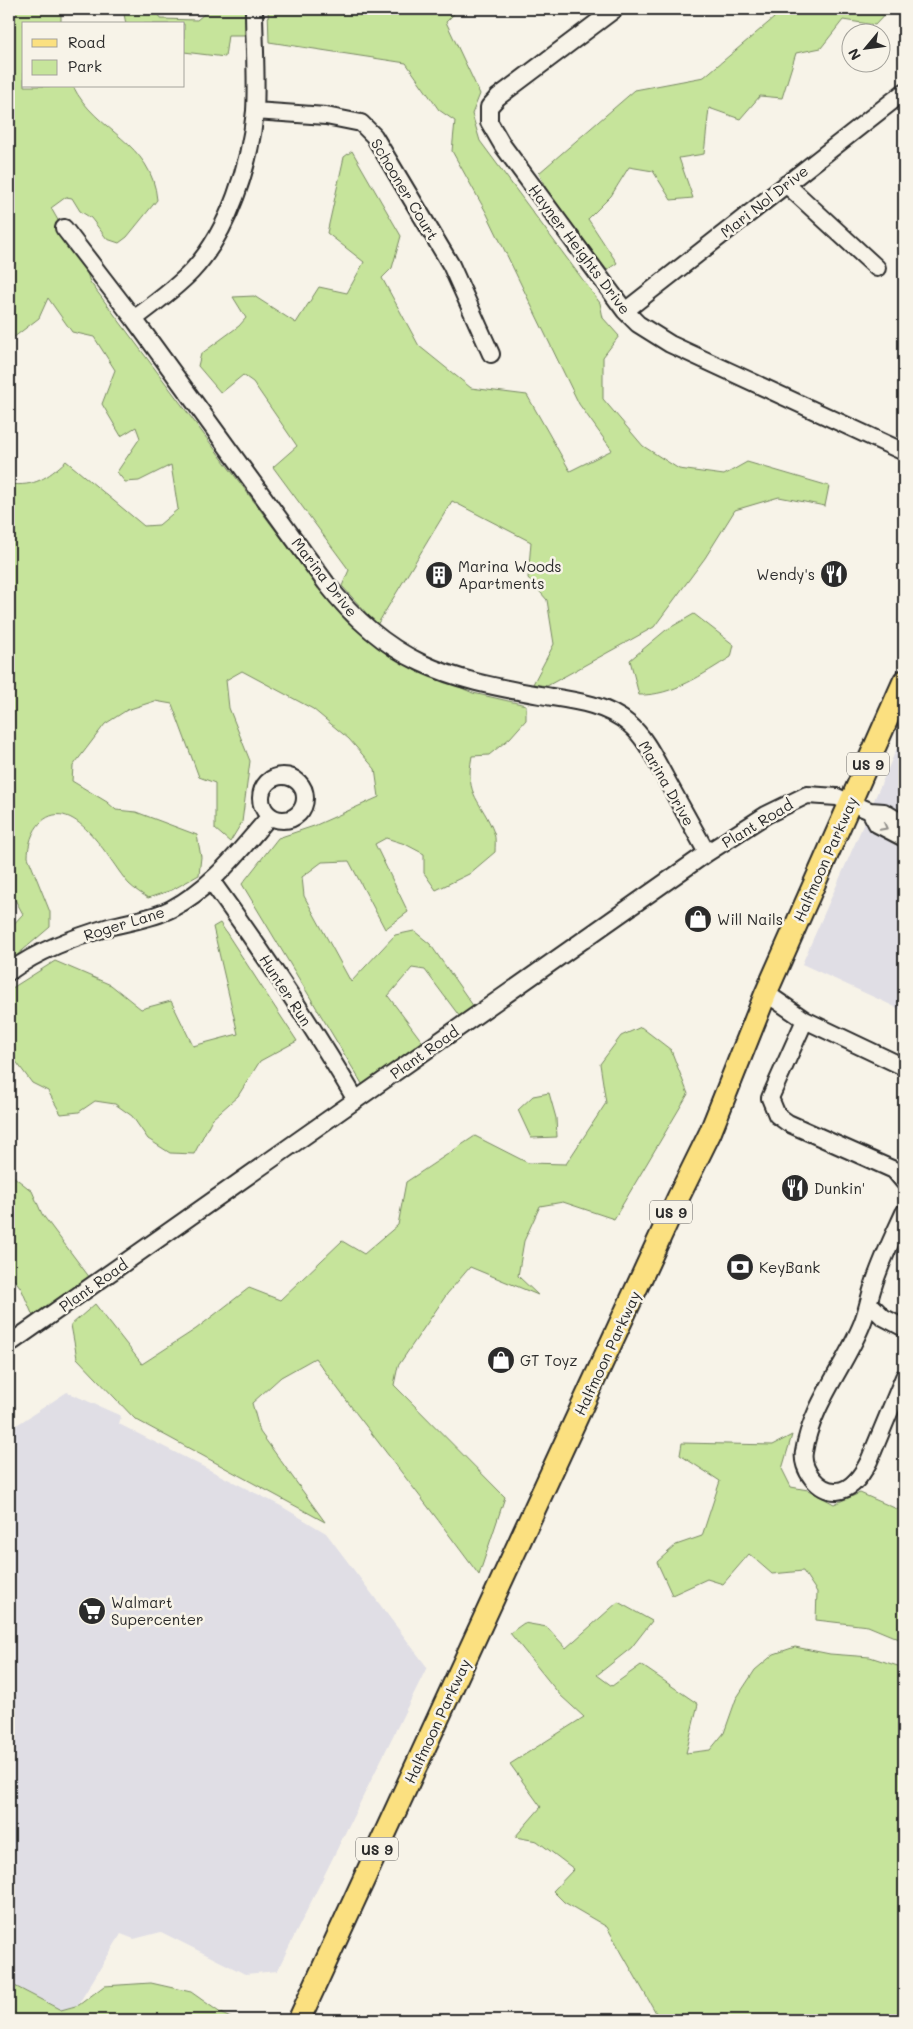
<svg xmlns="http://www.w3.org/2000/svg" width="913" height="2029" viewBox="0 0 913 2029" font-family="Mali,sans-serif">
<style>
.built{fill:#e0dee5}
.green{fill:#c6e49b;stroke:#788863}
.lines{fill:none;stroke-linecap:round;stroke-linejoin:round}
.minor-casing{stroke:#2b2b2b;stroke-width:20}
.major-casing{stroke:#2b2b2b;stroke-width:25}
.minor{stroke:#f7f3e8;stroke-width:16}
.major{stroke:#fbe080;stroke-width:21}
.oneway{stroke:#918f8a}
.labels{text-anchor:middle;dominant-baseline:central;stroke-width:5;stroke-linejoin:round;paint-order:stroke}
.shield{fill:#f7f3e8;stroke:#686764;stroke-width:1}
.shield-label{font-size:14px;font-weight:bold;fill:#2b2b2b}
.street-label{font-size:15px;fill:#2b2b2b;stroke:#f7f3e8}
.poi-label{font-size:15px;fill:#2b2b2b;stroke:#f7f3e8;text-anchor:start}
</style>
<rect width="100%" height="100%" fill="#f7f3e8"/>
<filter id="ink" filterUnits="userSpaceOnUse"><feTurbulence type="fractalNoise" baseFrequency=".02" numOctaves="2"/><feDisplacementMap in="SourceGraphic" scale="10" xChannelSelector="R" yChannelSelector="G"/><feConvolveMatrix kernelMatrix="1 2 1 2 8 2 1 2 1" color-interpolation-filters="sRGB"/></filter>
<g filter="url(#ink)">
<path class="built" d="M 904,732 L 904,1011 L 802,964 Z
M 67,1392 L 121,1416 L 119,1424 L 281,1506 L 326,1533 L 427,1667 L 277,1971 L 245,1974 L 161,1932 L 134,1939 L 121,1934 L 78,2005 L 61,2010 L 9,1983 L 9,1430 Z"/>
<path class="green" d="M 9,9 L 61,9 L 61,24 L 24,24 L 24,86 L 73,86 C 96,133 152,141 157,200 L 127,237 L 119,243 L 107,239 L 91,218 L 80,211 L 72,198 L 66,197 L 51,208 L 59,222 L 58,232 L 85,267 L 90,282 L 323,594 L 347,622 L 389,656 L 473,693 L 526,705 L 526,720 L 510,738 L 489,755 L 472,756 C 464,797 482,800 494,833 C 496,838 495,847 495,852 L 469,874 L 436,890 L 424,873 L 424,854 L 405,844 L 386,838 L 375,844 L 408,912 L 385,929 L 349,861 L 322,862 L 302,877 L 304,896 L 351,982 L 395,935 L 414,931 L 430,944 L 474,1007 L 460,1017 L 425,970 L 412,968 L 388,996 L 424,1044 L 364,1087 L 242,884 L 278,838 L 314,826 L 379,797 L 375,769 L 349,739 L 313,709 L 242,671 L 226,680 L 229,708 L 250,761 L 242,822 L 230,842 L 215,829 L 215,783 L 199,777 L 172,704 L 155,701 L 127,710 L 105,724 L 73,766 L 72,781 L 107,802 L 116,810 L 136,812 L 197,835 L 201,857 L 199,875 L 172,890 L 148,898 C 142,894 134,889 129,884 C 112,866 75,791 41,822 C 32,831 28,845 28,857 L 50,912 L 50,927 L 9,962 L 9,929 L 23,914 L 9,889 L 9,484 C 35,487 47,478 66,461 L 144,526 L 159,525 L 178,509 L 171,465 L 139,481 L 125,482 L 117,472 L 140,438 L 136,427 L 121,436 L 102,404 L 115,370 L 94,337 L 72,332 L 48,298 L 39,318 L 9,341 Z
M 123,9 L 157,9 L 161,19 L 197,20 L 210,9 L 246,9 L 246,35 L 228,35 L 225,57 L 184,52 L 184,24 L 126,24 Z
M 268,9 L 459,9 L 446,22 L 480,94 L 472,114 L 480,141 L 600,303 L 603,318 L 619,336 L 603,357 L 603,399 L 643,446 L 679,469 L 724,475 L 747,462 L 829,486 L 825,506 L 779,497 L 735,510 L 705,558 L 654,627 L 547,686 L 533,684 L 554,644 L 547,600 L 528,578 L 531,542 L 452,501 L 377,625 L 342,586 L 349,570 L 273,467 L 297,446 L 253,382 L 243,375 L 221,393 L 198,366 L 201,354 L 239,326 L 246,318 L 233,297 L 254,296 L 296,323 L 319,287 L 347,293 L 364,262 L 327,233 L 344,157 L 352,151 L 401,236 L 392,268 L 382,278 L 419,346 L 471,388 L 527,395 L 570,471 L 612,450 L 579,404 L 486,212 L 452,151 L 455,121 L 439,110 L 406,63 L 269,42 Z
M 770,9 L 890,9 L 875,25 L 843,20 L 821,48 L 796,53 L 782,98 L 760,96 L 740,119 L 709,108 L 704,154 L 679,158 L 693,198 L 671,200 L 653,171 L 629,167 L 611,196 L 588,219 L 617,263 L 607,270 L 547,191 L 539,173 L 635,90 L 704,77 L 774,18 Z
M 694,614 L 734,645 L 731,657 C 703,674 673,696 639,695 L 630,660 L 666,630 Z
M 220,923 L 297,1041 L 260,1061 L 238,1096 L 212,1119 L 194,1154 L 170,1153 L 148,1139 L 132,1116 L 115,1104 L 95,1101 L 79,1112 L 61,1114 L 48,1091 L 32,1083 L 9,1052 L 9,990 L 55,961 L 111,985 L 141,1009 L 171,1001 L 193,1046 L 238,1034 L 213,927 Z
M 641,1027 L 671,1050 L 688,1094 L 614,1219 L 563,1202 L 540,1206 L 524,1241 L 518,1276 L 538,1295 L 470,1267 L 447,1294 L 398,1366 L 394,1385 L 505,1497 L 479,1575 C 426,1502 368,1431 315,1358 L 281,1377 L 252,1403 L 260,1432 L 325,1522 L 135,1419 L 77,1358 L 71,1325 L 95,1304 L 142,1364 L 196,1329 L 249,1288 L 280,1300 L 342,1241 L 364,1254 L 398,1225 L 406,1182 L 475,1136 L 528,1163 L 566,1164 L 606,1103 L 600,1064 L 621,1036 Z
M 549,1093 L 556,1118 L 557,1137 L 531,1138 L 518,1110 L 533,1096 Z
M 9,1173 L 32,1191 L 42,1214 L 90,1278 L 33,1316 L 21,1288 L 9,1273 Z
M 792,1435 L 782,1469 L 791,1487 L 808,1490 L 834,1504 L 860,1493 L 904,1512 L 904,1641 L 868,1626 L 816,1620 L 817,1592 L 803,1571 L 772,1574 L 749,1554 L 723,1584 L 707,1579 L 672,1595 L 657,1562 L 676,1545 L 702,1536 L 720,1481 L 680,1455 L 682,1443 L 773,1445 Z
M 618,1602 L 652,1621 L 631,1648 L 597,1675 L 612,1686 L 641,1665 L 698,1704 L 686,1753 L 710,1750 L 724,1733 L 736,1699 L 755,1670 L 774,1654 L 795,1647 L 830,1654 L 870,1657 L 904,1668 L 904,2020 L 660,2020 L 607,1927 L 564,1902 L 553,1891 L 574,1869 L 537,1841 L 515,1837 L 541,1807 L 510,1764 L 584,1717 L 560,1695 L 510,1633 L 524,1623 L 547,1627 L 566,1648 Z
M 9,1983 L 61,2010 L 79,2005 L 104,1986 L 151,1983 L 191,1992 L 222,2014 L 235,2020 L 9,2020 Z"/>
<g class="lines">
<g class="minor-casing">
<path id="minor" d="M 615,9 L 498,97 L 489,107 L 489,122 L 503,146 L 625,311 L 638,324 L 670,344 L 904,452
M 255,111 L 326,116 L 361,123 L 374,136 L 451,265 L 491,354
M 786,184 L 877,268
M 64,228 L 134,319 L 326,583 C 387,662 446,679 540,695 C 570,700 605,703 629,724 C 645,737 655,759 665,777 C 679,802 693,828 707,853
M 625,311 L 904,92
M 134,319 C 154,304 175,289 192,271 C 229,231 250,165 255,111 C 257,77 254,42 254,9
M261 798a22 22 0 1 1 44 0a22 22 0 1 1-44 0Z
M 870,811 L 877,824 L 904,838
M 212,882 C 263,952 312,1025 356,1100
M 9,972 C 39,950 73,938 109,927 C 130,921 152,919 171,909 C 213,887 240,850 270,816
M 766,993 L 805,1020 L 904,1067
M 805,1020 L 770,1098 L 777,1115 L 788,1123 L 894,1170 L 904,1182
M 904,1213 C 893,1237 881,1261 873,1287 C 869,1299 867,1312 862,1324 C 845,1366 811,1406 804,1452 C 801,1469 818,1492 837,1491 C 852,1490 863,1473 869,1461 L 904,1377
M 869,1303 L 883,1317 L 904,1328
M 9,1344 L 707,853 L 766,815 L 807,795 L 837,797 L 870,811 L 884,812 L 904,824"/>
</g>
<g class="major-casing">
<path id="major" d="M 299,2020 L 678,1198 L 710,1133 L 766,993 L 904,681"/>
</g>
<use href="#minor" class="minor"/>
<use href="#major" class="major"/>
</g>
<defs><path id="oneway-chevron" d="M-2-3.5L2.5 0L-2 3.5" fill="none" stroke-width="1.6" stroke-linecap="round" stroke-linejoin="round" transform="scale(1.25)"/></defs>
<use class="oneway" href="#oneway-chevron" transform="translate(884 827) rotate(28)"/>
</g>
<defs>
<g id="restaurant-disc" transform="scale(1.4375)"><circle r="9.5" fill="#2b2b2b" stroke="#f7f3e8"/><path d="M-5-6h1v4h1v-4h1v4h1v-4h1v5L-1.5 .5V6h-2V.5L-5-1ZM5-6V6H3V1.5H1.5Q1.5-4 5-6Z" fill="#fff"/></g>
<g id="building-disc" transform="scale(1.4375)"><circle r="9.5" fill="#2b2b2b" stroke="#f7f3e8"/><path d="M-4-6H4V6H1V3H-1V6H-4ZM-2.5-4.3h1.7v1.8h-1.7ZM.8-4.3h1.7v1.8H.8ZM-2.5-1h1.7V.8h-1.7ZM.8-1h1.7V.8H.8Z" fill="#fff"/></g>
<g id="shop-disc" transform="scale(1.4375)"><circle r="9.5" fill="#2b2b2b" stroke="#f7f3e8"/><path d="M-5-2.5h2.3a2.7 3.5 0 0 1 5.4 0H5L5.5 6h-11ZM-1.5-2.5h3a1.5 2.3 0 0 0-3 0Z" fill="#fff"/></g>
<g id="bank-disc" transform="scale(1.4375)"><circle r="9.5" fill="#2b2b2b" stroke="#f7f3e8"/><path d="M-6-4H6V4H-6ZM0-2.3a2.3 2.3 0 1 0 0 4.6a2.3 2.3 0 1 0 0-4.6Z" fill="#fff"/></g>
<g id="supermarket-disc" transform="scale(1.4375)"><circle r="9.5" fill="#2b2b2b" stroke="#f7f3e8"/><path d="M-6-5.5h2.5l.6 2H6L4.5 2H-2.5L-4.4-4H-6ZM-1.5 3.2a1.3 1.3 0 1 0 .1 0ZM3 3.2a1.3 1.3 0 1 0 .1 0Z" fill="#fff"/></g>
</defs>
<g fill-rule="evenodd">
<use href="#restaurant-disc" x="834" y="574"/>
<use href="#building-disc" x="439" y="575"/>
<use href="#shop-disc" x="698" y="919"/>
<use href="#restaurant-disc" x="795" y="1188"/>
<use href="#bank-disc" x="740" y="1267"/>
<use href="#shop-disc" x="501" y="1360"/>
<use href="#supermarket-disc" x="92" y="1611"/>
</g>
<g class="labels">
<g class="shield">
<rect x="847" y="752.5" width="42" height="23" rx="4"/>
<rect x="650" y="1200.5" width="42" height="23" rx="4"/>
<rect x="356" y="1837.5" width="42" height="23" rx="4"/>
</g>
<g class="shield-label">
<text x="868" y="764">US 9</text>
<text x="671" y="1212">US 9</text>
<text x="377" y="1849">US 9</text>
</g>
<g class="street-label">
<text transform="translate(405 189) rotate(59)">Schooner Court</text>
<text transform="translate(764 201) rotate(-38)">Mari Nol Drive</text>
<text transform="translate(580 249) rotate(53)">Hayner Heights Drive</text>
<text transform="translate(325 577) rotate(52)">Marina Drive</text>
<text transform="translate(667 783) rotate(60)">Marina Drive</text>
<text transform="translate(757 823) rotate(-31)">Plant Road</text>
<text transform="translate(825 859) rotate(-66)">Halfmoon Parkway</text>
<text transform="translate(124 923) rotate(-17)">Roger Lane</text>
<text transform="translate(286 990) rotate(57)">Hunter Run</text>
<text transform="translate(424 1052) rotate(-35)">Plant Road</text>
<text transform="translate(93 1285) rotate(-35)">Plant Road</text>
<text transform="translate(607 1353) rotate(-65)">Halfmoon Parkway</text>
<text transform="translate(437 1721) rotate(-65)">Halfmoon Parkway</text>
</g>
<g class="poi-label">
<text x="458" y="566">Marina Woods<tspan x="458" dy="17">Apartments</tspan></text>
<text x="815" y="574" text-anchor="end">Wendy's</text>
<text x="717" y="919">Will Nails</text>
<text x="814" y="1188">Dunkin'</text>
<text x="759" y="1267">KeyBank</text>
<text x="520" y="1360">GT Toyz</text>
<text x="111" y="1602">Walmart<tspan x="111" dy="17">Supercenter</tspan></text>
</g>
</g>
<rect width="913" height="2029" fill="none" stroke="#f7f3e8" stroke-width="30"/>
<rect x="15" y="15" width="883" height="1999" fill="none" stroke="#2b2b2b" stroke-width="2" filter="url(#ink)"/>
<rect x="22" y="22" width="162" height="65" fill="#f7f3e8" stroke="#a5a39c"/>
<rect x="32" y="39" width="25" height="8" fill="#fbe080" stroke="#a5a39c"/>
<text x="68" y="48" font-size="15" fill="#2b2b2b">Road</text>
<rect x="32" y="60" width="25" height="15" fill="#c6e49b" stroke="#a5a39c"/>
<text x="68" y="72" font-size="15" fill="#2b2b2b">Park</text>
<g transform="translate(866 48) rotate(241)"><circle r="24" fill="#f7f3e8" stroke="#a5a39c"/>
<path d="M0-4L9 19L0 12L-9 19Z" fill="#2b2b2b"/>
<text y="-8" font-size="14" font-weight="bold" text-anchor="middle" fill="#2b2b2b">N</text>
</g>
</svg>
